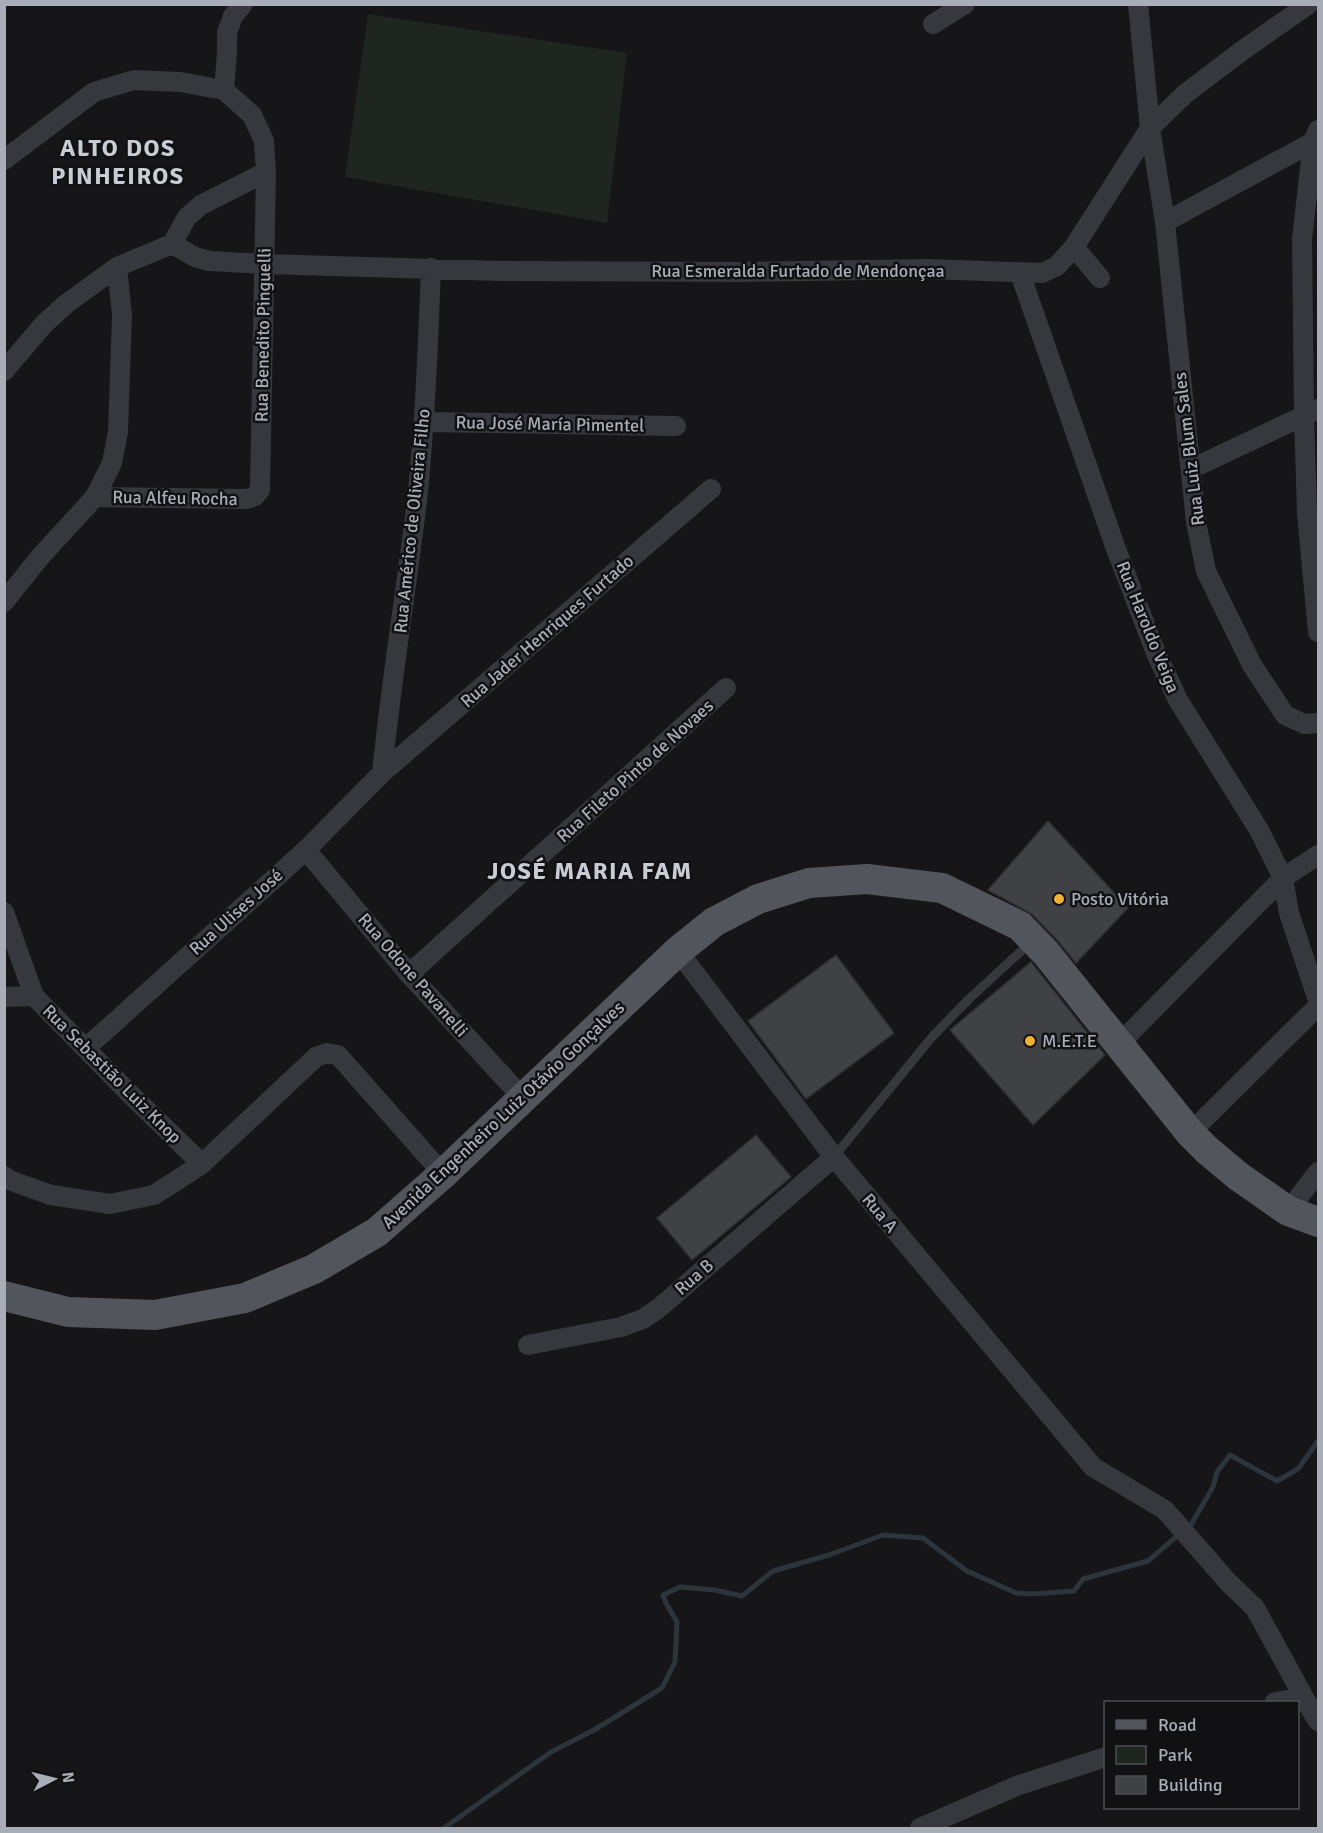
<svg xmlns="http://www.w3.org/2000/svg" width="1323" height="1833" viewBox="0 0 1323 1833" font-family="Signika,sans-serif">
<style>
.green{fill:#1e261f}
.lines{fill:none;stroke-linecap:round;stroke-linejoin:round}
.stream{stroke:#2c353c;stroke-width:5}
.building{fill:#404145;stroke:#303034;stroke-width:1.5}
.service{stroke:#37383d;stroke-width:9}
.minor{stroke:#37383d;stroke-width:20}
.primary{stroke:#53555c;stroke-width:30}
.poi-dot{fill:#f2b134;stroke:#111113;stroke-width:2}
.labels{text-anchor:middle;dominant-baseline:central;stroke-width:5;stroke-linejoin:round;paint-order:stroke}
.street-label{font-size:18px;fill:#a8adb8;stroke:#111113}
.poi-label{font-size:18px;fill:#a8adb8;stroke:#111113;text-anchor:start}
.district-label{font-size:24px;font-weight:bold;letter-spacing:1.5px;fill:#c9ccd4;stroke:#111113}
</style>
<rect width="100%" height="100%" fill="#161618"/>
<path class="green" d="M 368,14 L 627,53 L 607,223 L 345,177 Z"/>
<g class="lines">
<path class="stream" d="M 444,1828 L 551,1752 L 594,1730 L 662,1688 L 675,1662 L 677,1622 L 666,1603 L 663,1595 L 680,1587 L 715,1590 L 742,1596 L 773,1571 L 829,1555 L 883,1535 L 923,1538 L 967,1571 L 1016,1593 L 1032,1594 L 1074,1591 L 1083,1579 L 1148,1561 L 1192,1523 L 1213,1487 L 1217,1472 L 1230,1455 L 1277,1481 L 1298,1469 L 1318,1441"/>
</g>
<path class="building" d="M 1048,821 L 1128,908 L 1076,963 L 1058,941 L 1032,914 L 988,890 Z
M 836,955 L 894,1033 L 806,1099 L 748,1021 Z
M 1031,962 L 1105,1055 L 1033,1125 L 950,1030 Z
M 756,1135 L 791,1177 L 692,1260 L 657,1218 Z"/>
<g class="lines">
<path class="service" d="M 834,1157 L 932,1037 L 969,999 L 1031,942"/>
<path class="minor" d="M 1138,4 L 1150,128 L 1165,222 L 1196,522 L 1206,571 L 1252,665 L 1285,715 L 1304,724 L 1318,723
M 933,24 L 965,4
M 224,90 L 227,53 L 227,33 L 233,16 L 243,4
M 1318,130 L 1313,142 L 1302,239 L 1304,415 L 1307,513 L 1318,632
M 4,160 L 94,92 L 134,80 L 180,82 L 224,90 L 252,115 L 264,141 L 266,172 L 260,490 L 255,496 L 247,499 L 95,497
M 1165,222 L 1313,142
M 172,244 L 195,257 L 210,261 L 265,264 L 501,271 L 740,272 L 928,269 L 1042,273 L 1057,266 L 1074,247 L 1150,128 L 1185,94 L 1243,50 L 1309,4
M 172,244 L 187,217 L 201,205 L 266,172
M 1074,247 L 1100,278
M 1020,273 L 1116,549 L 1156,653 L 1178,700 L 1259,830 L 1283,878 L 1289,913 L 1318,1000
M 4,371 L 44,324 L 66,304 L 117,267 L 172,244
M 424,422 L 676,426
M 1191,469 L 1318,409
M 4,602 L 40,557 L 95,497 L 112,463 L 118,432 L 122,315 L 117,267
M 382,773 C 391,682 406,592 417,501 C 425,424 428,346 431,268
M 306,850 L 409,974 L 523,1098
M 4,912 L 34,996 L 129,1093 L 202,1164
M 678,951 L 834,1157 L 1093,1467 L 1165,1510 L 1228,1582 L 1255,1608 L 1307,1703 L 1318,1721
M 409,974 L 726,688
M 4,997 L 34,996
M 1118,1045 L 1283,878 L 1318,855
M 86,1048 L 306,850 L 382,773 L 711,489
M 1190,1133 L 1318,1006
M 4,1176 L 9,1180 L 51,1195 L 110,1204 L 154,1195 L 202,1164 L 316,1057 L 327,1053 L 338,1055 L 443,1174
M 1288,1211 L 1318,1172
M 528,1345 L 621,1327 L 643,1319 L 659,1308 L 834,1157
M 1275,1702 L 1298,1698 L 1307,1703
M 920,1828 L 1019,1785 L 1106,1757"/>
<path class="primary" d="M 4,1296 L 68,1312 L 155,1315 L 245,1298 L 314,1269 L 377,1232 L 443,1174 L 678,951 L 714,922 L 758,899 L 809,883 L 867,879 L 942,888 L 1020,926 L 1046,953 L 1190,1133 L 1207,1150 L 1238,1176 L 1288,1211 L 1318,1222"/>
</g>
<g class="poi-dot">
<circle cx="1059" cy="899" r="6"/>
<circle cx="1030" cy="1041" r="6"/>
</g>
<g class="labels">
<g class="street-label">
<text x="798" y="271">Rua Esmeralda Furtado de Mendonçaa</text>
<text transform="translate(263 335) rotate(-89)">Rua Benedito Pinguelli</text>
<text transform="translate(550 424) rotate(1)">Rua José María Pimentel</text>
<text transform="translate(1189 449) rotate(-97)">Rua Luiz Blum Sales</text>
<text transform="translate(175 498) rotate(1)">Rua Alfeu Rocha</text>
<text transform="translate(412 521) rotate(-84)">Rua Américo de Oliveira Filho</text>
<text transform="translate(1148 627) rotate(68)">Rua Haroldo Veiga</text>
<text transform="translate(547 631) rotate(-41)">Rua Jader Henriques Furtado</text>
<text transform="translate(635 771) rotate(-42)">Rua Fileto Pinto de Novaes</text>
<text transform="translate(236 912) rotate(-42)">Rua Ulises José</text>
<text transform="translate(413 975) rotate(49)">Rua Odone Pavanelli</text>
<text transform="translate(112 1074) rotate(45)">Rua Sebastião Luiz Knop</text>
<text transform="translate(503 1115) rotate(-43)">Avenida Engenheiro Luiz Otávio Gonçalves</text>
<text transform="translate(880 1213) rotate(50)">Rua A</text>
<text transform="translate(694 1277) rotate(-41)">Rua B</text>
</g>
<g class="poi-label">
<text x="1071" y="899">Posto Vitória</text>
<text x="1042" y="1041">M.E.T.E</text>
</g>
<g class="district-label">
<text x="118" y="148">ALTO DOS<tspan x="118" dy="28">PINHEIROS</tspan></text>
<text x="590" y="871">JOSÉ MARIA FAM</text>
</g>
</g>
<rect width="1323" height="1833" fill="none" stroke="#a8adb8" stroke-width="12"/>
<rect x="1104" y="1701" width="195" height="108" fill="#111113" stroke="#4d4f55" stroke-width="1.5"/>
<rect x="1116" y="1720" width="30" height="9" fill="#53555c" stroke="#4d4f55" stroke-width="1.5"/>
<text x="1158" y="1731" font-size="18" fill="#a8adb8">Road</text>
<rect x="1116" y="1746" width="30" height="18" fill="#1e261f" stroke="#4d4f55" stroke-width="1.5"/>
<text x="1158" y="1761" font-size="18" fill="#a8adb8">Park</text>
<rect x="1116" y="1776" width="30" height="18" fill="#404145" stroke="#4d4f55" stroke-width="1.5"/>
<text x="1158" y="1791" font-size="18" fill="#a8adb8">Building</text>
<g transform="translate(54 1779) rotate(83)" stroke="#111113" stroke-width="4.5" paint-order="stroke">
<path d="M0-4.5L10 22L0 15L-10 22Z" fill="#a8adb8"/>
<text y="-9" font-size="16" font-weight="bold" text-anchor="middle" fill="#a8adb8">N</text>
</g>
</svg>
